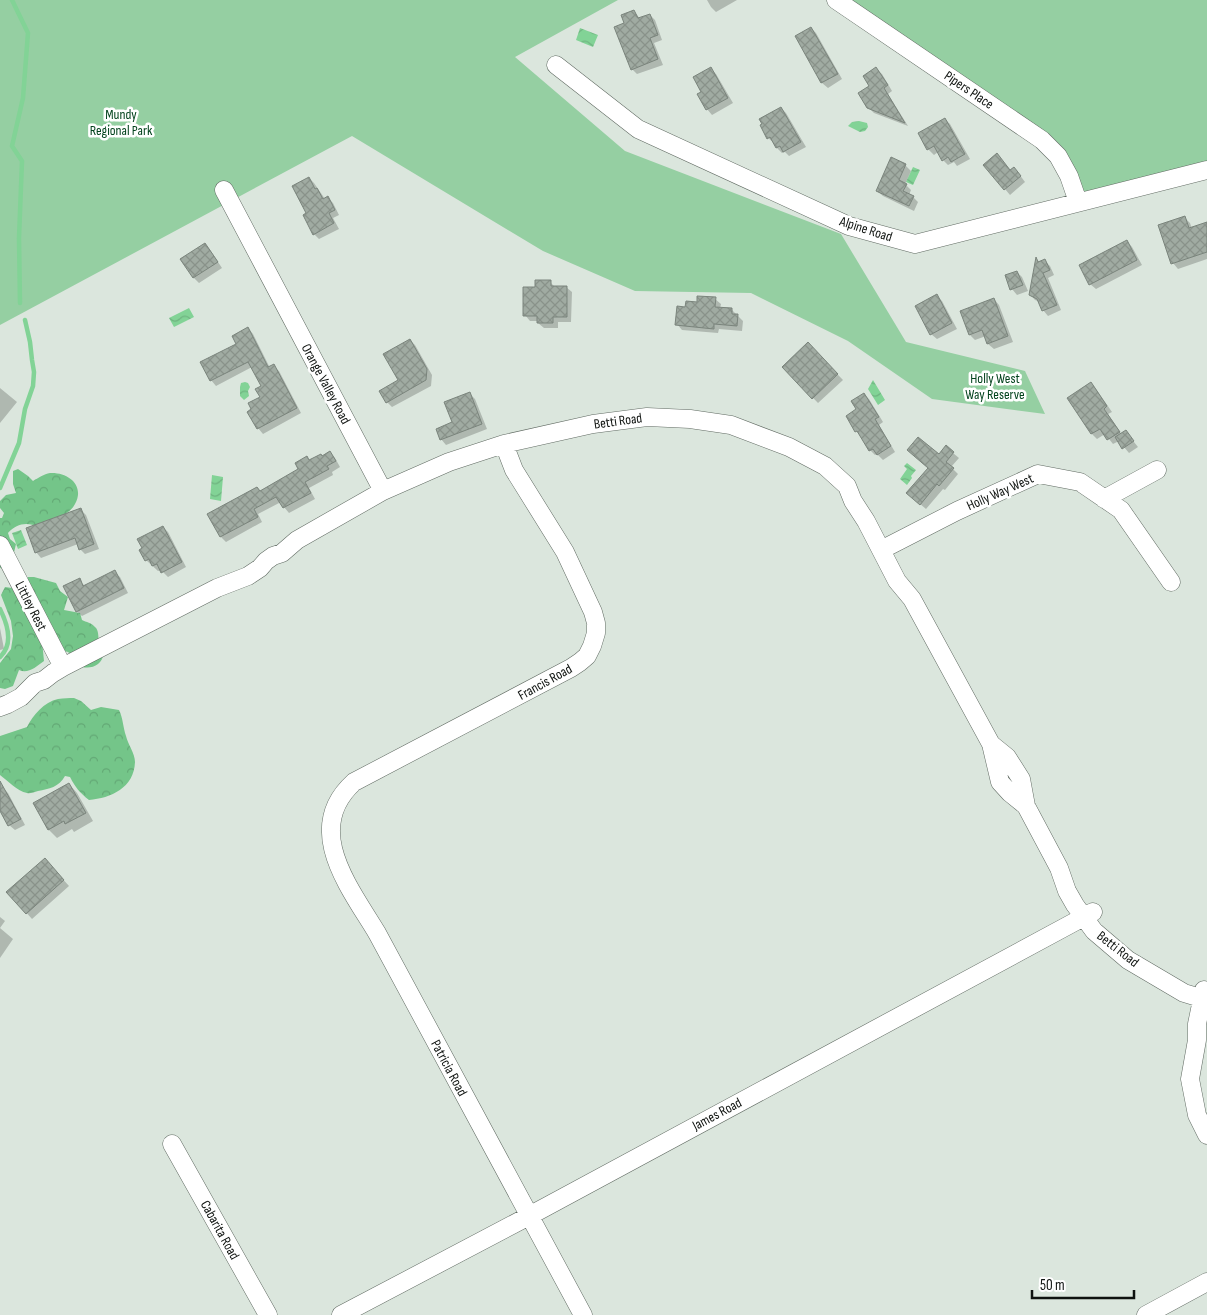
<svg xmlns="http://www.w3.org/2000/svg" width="1207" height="1315" viewBox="0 0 1207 1315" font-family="'Sofia Sans Condensed',sans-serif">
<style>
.forest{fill:url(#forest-crowns)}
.park{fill:#95cfa2}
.water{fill:url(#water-waves)}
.shadow{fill:#0003}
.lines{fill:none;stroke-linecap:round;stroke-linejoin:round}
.stream{stroke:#82d396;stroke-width:4.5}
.building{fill:url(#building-cross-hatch);stroke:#7a847c}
.minor-casing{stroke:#616b63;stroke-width:19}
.minor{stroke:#fff;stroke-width:18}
.labels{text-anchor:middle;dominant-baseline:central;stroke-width:5;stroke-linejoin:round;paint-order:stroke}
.street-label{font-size:14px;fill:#0e120f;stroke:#fff}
.park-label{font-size:14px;fill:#03431d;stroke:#fff}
</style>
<defs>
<pattern id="forest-crowns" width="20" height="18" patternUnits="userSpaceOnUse" patternTransform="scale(1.25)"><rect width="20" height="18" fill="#74c589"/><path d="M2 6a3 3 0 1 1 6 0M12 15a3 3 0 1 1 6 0" fill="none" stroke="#63a875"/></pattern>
<pattern id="water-waves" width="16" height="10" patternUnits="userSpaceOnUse" patternTransform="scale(1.25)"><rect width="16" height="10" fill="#82d396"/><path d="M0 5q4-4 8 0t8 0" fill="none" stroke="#6fb480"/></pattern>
<pattern id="building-cross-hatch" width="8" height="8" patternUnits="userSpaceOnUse" patternTransform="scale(1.25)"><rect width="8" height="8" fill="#a0aba2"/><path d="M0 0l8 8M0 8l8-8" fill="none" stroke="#89928a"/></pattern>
</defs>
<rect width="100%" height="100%" fill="#dbe6dd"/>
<path class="forest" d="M 18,469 L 28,476 L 33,481 C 38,478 44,474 50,473 C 69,472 85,486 75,504 C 69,516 50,521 39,527 C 27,522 17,523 8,533 L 10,539 L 16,544 L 12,561 L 6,566 L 0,568 L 0,518 L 2,518 L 4,513 L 0,508 L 0,501 L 6,495 L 16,493 L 13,484 L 13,471 Z
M 28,577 L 34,577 L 56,583 L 60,591 L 68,597 L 64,610 L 80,613 L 82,620 C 86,622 92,623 95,627 C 99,630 98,637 99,642 C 100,645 102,649 103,653 C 104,666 86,672 77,664 C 74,661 72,655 68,652 L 64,651 L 26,581 Z
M 5,587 L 12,588 L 16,592 L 42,641 L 44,661 C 36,667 28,674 19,670 L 13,686 L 5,689 L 0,688 L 0,663 L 11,649 L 13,636 L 11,621 L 1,595 Z
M 74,698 L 81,701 L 91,710 L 101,707 L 119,710 C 123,718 123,727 126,736 C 128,745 135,753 135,762 C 134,788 111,798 89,800 C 80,793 75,787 70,777 L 65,776 C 59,787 49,789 38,791 C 34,792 30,794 27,793 C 17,791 8,781 0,775 L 0,736 L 27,727 C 33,715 44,702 58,699 C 64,698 69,698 74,698 Z"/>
<path class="park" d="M 0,0 L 618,0 L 515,57 L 625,151 L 841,234 L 906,342 L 1025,371 L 1045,414 L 932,399 L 848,341 L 751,293 L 635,291 L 543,251 L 352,136 L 0,325 Z
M 836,0 L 1207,0 L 1207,168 L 1078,202 L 1059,157 Z"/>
<path class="water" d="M 580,28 L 598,35 L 593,47 L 576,40 Z
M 859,121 L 867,123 L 868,127 L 865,131 L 860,132 L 848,126 L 852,122 Z
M 913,167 L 920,170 L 913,185 L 906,182 Z
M 189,308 L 194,317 L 174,327 L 169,318 Z
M 873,380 L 885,400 L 878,405 L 868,389 Z
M 245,382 L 248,383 L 250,387 L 248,391 L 249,396 L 244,400 L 240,396 L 240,387 L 241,383 Z
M 907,463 L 916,470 L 911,476 L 912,478 L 907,485 L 900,479 L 907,469 L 904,466 Z
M 212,475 L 223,477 L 221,501 L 210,499 Z
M 21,530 L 27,545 L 18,549 L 12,533 Z"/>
<path class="shadow" d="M 707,0 L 737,0 L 716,12 L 711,7 Z
M 634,11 L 640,19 L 650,15 L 655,20 L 662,40 L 654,43 L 663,65 L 637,74 L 632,69 L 626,24 Z
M 811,28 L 816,33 L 842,79 L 828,88 L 822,83 L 797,36 Z
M 711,69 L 716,74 L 733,103 L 712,115 L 707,109 L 703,93 Z
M 876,69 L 882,74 L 892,91 L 888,94 L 908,126 L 874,113 L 868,107 L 871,87 Z
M 781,108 L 786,113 L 806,147 L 789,156 L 785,152 L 782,153 L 777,148 L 774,143 L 768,138 L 761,126 Z
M 945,119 L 950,124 L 970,159 L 957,166 L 954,162 L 948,165 L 943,160 L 938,152 L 934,155 L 928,149 L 919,133 Z
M 892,159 L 905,165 L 911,171 L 905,184 L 911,190 L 909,195 L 913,197 L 918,202 L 914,211 L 883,196 L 877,191 Z
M 1011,171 L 1019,174 L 1025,182 L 1010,195 L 1005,189 Z
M 309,178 L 314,183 L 325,199 L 328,198 L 333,203 L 339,215 L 333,218 L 339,229 L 319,239 L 314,234 L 308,214 Z
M 1184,217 L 1190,223 L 1192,229 L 1207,223 L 1207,259 L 1178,269 L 1173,263 Z
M 1127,241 L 1132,247 L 1142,265 L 1096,289 L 1090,284 Z
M 205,244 L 210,250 L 222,268 L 199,283 L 194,278 L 182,259 Z
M 1037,259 L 1040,263 L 1045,261 L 1050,266 L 1054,275 L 1048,278 L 1061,310 L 1048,316 L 1043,310 L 1040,302 L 1035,300 L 1030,294 Z
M 1017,272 L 1022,277 L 1028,291 L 1017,295 L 1012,289 L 1006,276 Z
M 550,282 L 555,287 L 566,287 L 572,292 L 571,322 L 558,322 L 558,328 L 544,328 L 538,323 L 538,321 L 530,321 L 525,315 L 537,289 Z
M 937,296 L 942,301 L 957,329 L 937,339 L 931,334 Z
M 715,299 L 721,304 L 720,309 L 732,310 L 743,321 L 742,331 L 719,329 L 718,333 L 682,330 L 677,324 L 686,308 Z
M 994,299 L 999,305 L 1013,342 L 994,349 L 988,344 L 986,336 L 975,340 L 970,335 Z
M 248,328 L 253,334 L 270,368 L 273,366 L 279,371 L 301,413 L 263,434 L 258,428 L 263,386 L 252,367 L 216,386 L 211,380 L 238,345 Z
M 410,340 L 415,345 L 432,375 L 431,386 L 392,407 L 387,402 L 400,381 Z
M 808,344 L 843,380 L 818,403 L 783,367 Z
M 1091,383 L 1096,389 L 1112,412 L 1108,414 L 1122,435 L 1126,432 L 1138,447 L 1129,453 L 1119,441 L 1113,444 L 1105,434 L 1097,439 L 1092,434 L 1069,398 Z
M 0,388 L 17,402 L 0,423 Z
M 469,393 L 475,399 L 487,429 L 446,445 L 441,439 L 454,423 Z
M 864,394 L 869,399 L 883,422 L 879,425 L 895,452 L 883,460 L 877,454 L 875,455 L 870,450 L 862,437 L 856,431 L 858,410 Z
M 330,453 L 335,458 L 340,467 L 332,472 L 333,475 L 309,488 L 315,499 L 289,513 L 284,507 L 281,502 L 258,514 L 262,522 L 226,542 L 221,537 L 209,514 L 257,488 L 260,491 L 300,470 L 310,461 L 322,457 Z
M 953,453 L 959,458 L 951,467 L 958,474 L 945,490 L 943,489 L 926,509 L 913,498 L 929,468 L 939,456 Z
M 81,510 L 86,515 L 99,549 L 85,554 L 80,549 L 78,544 L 41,558 L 36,552 Z
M 163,527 L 168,532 L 186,567 L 168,577 L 161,570 L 158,571 L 146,560 Z
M 114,572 L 120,577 L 128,593 L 82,616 L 77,611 L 79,580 L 85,586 Z
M 0,628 L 4,649 L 0,650 Z
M 69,784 L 77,793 L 93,821 L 74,832 L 72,829 L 57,838 L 49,830 L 34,803 Z
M 3,788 L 8,793 L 25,825 L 15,830 L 9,825 L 0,808 L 0,789 Z
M 50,865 L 69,886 L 32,919 L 8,892 Z
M 0,917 L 5,921 L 0,928 Z
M 0,928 L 13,939 L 0,958 Z"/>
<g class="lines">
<path class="stream" d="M 12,0 L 28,33 L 23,98 L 12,146 L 22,161 L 19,238 L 20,303
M 0,488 L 19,443 L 25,409 L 33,386 L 34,372 L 32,360 L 30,342 L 25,320
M 0,609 C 7,623 14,644 0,657"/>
</g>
<path class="building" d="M 634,10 L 638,18 L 650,14 L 658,35 L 650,38 L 658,59 L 631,70 L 614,27 L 624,23 L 621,15 Z
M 811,27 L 838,74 L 821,83 L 795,36 Z
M 711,67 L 728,98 L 706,110 L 697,94 L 701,92 L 693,77 Z
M 876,67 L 888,85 L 884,88 L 905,123 L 867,108 L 858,93 L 869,86 L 863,76 Z
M 781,107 L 801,142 L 783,152 L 780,146 L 776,148 L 770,137 L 767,139 L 760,125 L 762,124 L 759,119 Z
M 945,118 L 965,154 L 951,162 L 948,157 L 942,161 L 934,146 L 927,150 L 918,133 Z
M 997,153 L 1010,170 L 1014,167 L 1021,176 L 1004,190 L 983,165 Z
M 891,157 L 906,164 L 899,180 L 907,184 L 903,191 L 914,196 L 909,206 L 876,191 Z
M 309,177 L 315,189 L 317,188 L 323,199 L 328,196 L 335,210 L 329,213 L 334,223 L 313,235 L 303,215 L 306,213 L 292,186 Z
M 1185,216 L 1189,228 L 1207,222 L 1207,252 L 1171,264 L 1158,225 Z
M 1127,240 L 1137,260 L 1089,285 L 1079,265 Z
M 205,243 L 218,262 L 193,278 L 180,259 Z
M 1036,257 L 1038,262 L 1045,259 L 1050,270 L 1043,273 L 1057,305 L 1042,311 L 1037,299 L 1029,295 Z
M 1017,271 L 1023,285 L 1010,290 L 1005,275 Z
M 535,280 L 551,280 L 551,286 L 567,286 L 567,317 L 553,317 L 553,323 L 537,323 L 537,316 L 523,316 L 523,287 L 535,287 Z
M 937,294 L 952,323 L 930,335 L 915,306 Z
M 697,296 L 716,297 L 715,307 L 732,308 L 732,314 L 738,314 L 737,326 L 714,324 L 714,329 L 675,325 L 677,306 L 685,307 L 686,301 L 697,302 Z
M 994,298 L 1008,336 L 987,344 L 982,330 L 969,335 L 960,311 Z
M 248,327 L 268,367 L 274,364 L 297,408 L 257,429 L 247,412 L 251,409 L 248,403 L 260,397 L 255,389 L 261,386 L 248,362 L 210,381 L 200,362 L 236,344 L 232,336 Z
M 410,339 L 427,369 L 426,380 L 386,403 L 379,391 L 398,380 L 383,354 Z
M 808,342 L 838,374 L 812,399 L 782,367 Z
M 1091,382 L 1107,406 L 1104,409 L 1120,432 L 1107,440 L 1100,429 L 1091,434 L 1067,398 Z
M 470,392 L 482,424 L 440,440 L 436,429 L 452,422 L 444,402 Z
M 864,393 L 879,417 L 875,419 L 891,446 L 877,455 L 873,449 L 869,451 L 857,431 L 855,432 L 846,416 L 856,409 L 851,401 Z
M 1126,430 L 1134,441 L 1122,449 L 1115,437 Z
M 918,437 L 939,454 L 946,445 L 954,452 L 946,462 L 954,468 L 939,486 L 937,484 L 920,505 L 906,493 L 928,468 L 907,450 Z
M 330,451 L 336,461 L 327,466 L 329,469 L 305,482 L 311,493 L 283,508 L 276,497 L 254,509 L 258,517 L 220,537 L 207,514 L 257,487 L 260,491 L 298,469 L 295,463 L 307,456 L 309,460 L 321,454 L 322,456 Z
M 81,508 L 94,544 L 79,550 L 75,538 L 35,553 L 26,528 Z
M 163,526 L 182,562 L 161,573 L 157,564 L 152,566 L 149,559 L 145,561 L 139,550 L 142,548 L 137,539 Z
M 115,570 L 124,588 L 76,612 L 63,586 L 80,578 L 83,586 Z
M 0,781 L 21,819 L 8,826 L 0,811 Z
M 69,783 L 86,813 L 65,824 L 64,821 L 48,830 L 33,803 Z
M 45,858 L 64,880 L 26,914 L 6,892 Z"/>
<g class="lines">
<g class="minor-casing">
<path id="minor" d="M 836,0 L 1042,140 L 1058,156 L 1069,176 L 1078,202
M 556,65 L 638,129 L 849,226 L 915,244 L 1207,170
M 224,190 L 383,491
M 504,444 L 514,470 L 565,552 L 593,612 L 596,623 L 596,633 L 592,646 L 587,656 L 580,662 L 571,668 L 354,782 C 302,829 350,888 377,933 L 583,1315
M 1104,499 L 1157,470
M 0,545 L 63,667
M 881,550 L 957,511 L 1038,474 L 1080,482 L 1121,510 L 1171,582
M 0,707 L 8,704 L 21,697 L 35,683 L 44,680 L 53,673 L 63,667 L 217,588 L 248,576 L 260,568 L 266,561 L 273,556 L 282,553 L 297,540 L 383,491 L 449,462 L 504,444 L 593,424 L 647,417 L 690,419 L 731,425 L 789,447 L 825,466 L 847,486 L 853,501 L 866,521 L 897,581 L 912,599 L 991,744 L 1000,782 L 1010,793 L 1026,806
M 991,744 L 1007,757 L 1021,779 L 1026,806 L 1059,868 L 1067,891 L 1075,905 L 1094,931 L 1128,960 L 1184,993 L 1207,1000
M 1204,990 L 1197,1024 L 1197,1040 L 1190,1079 L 1197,1115 L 1207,1135
M 172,1144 L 268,1315
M 341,1315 L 529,1216 L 1093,912
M 1146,1315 L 1207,1282"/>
</g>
<use href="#minor" class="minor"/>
</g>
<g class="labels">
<g class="street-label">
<text transform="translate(969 90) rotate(34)">Pipers Place</text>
<text transform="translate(866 229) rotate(18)">Alpine Road</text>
<text transform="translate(326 384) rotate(62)">Orange Valley Road</text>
<text transform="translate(618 421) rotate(-8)">Betti Road</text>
<text transform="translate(1000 492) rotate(-24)">Holly Way West</text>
<text transform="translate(31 606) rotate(63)">Littley Rest</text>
<text transform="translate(545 682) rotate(-29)">Francis Road</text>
<text transform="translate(1118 949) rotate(38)">Betti Road</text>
<text transform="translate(449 1068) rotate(62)">Patricia Road</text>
<text transform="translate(717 1114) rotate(-28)">James Road</text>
<text transform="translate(220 1230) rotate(61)">Cabarita Road</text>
</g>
<g class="park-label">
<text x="121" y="114">Mundy<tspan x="121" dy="16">Regional Park</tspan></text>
<text x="995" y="378">Holly West<tspan x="995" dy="16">Way Reserve</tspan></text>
</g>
</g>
<path d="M1032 1290v8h102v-8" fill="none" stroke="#0e120f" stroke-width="2.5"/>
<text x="1040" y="1290" font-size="15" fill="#0e120f" stroke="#ffffff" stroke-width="4" paint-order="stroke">50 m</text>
</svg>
